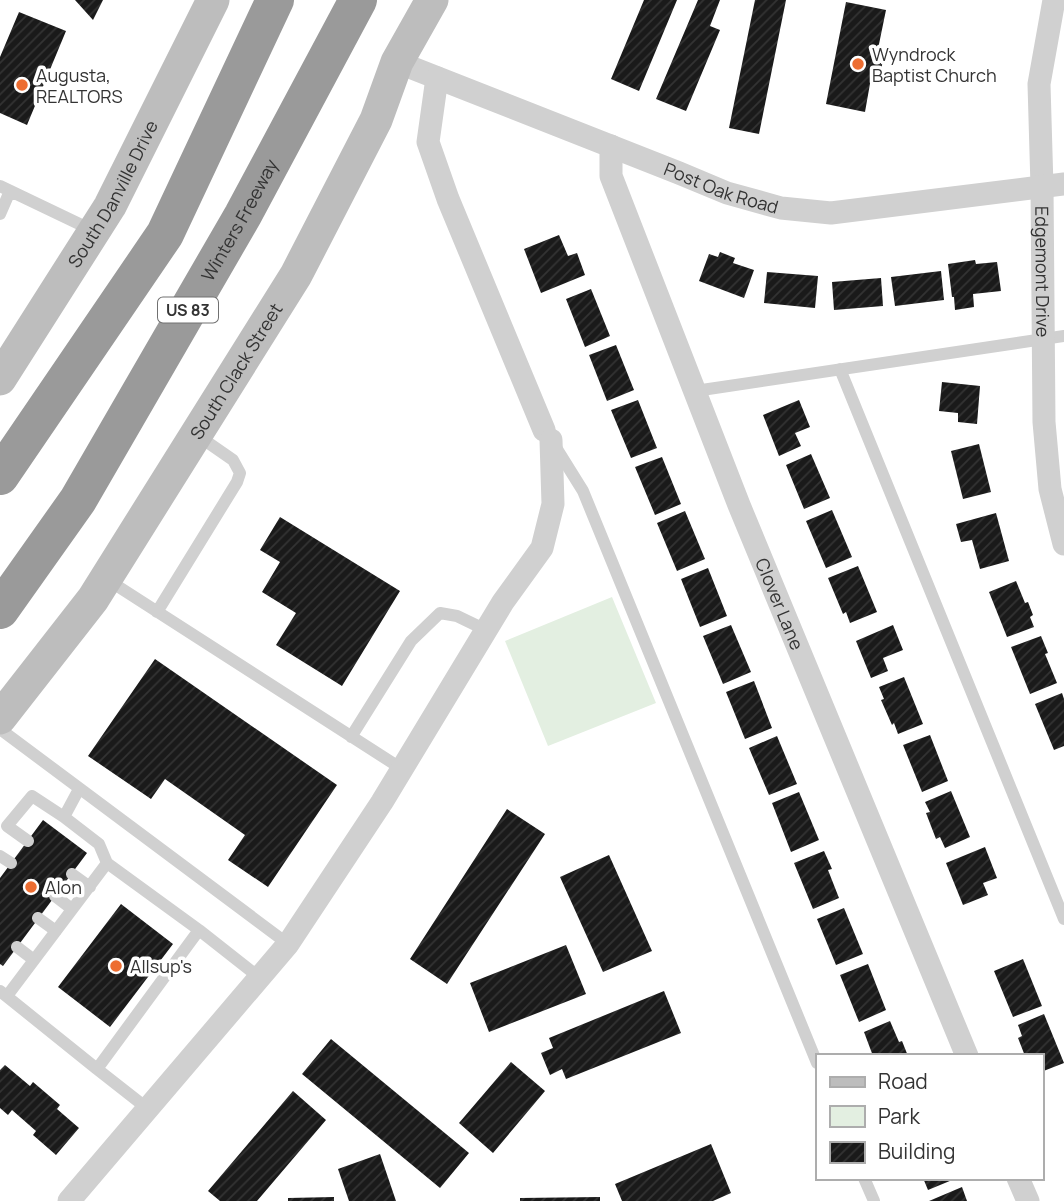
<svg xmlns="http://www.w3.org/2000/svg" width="1064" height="1201" viewBox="0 0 1064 1201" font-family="Manrope,sans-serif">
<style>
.green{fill:#e3efe1}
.building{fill:url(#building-hatch)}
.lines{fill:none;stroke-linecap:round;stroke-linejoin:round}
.lane{stroke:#d0d0d0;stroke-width:12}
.street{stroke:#d0d0d0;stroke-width:23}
.secondary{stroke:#bdbdbd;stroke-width:33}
.highway{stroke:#9a9a9a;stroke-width:38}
.poi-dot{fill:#ed6d31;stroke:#fff;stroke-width:2.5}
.labels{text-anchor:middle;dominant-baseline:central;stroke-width:7;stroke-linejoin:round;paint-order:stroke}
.shield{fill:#fff;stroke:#707070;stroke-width:2}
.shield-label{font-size:16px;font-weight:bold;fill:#333}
.poi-label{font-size:18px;fill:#333;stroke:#fff;text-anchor:start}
.street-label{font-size:18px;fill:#333;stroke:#fff}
</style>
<defs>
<pattern id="building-hatch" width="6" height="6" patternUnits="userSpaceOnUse" patternTransform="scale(1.75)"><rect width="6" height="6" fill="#1a1a1a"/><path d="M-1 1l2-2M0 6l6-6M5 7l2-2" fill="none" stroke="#333"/></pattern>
</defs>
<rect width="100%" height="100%" fill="#fff"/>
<path class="green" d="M 612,597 L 656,703 L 548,746 L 505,641 Z"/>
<path class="building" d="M 75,0 L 103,0 L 93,20 Z
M 644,0 L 677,0 L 639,91 L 611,79 Z
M 698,0 L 720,0 L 710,26 L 720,30 L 686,111 L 656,99 Z
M 755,0 L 786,0 L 759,134 L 729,128 Z
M 846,2 L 886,10 L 878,49 L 885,50 L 879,80 L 871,78 L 865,112 L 826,104 Z
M 19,12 L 66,31 L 27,125 L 0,113 L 0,57 Z
M 559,235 L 568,256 L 577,253 L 585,275 L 541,293 L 524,249 Z
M 720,252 L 735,258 L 733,263 L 754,270 L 744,298 L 699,281 L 709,254 L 718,257 Z
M 975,260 L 976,264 L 997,262 L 1001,291 L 973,294 L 974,307 L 955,310 L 954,297 L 952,297 L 948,264 Z
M 941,271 L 944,300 L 895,306 L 891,277 Z
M 767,272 L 818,276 L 815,308 L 764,303 Z
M 881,278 L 883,306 L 834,310 L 832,282 Z
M 591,289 L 610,336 L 585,347 L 566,299 Z
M 616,345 L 634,390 L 607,401 L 589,355 Z
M 942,382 L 980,386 L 977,424 L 958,422 L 958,413 L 939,411 Z
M 638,400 L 657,448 L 631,458 L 611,410 Z
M 799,400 L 810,427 L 795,433 L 801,446 L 779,456 L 763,415 Z
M 979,444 L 991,492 L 963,499 L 951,451 Z
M 811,454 L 830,498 L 804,509 L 786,465 Z
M 662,457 L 681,504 L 655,515 L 635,467 Z
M 832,510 L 852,557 L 826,568 L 806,521 Z
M 685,511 L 705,559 L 677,571 L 657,523 Z
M 996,513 L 1009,561 L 980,569 L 972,540 L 961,542 L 956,524 Z
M 280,517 L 400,591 L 342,686 L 276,645 L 296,613 L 262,592 L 280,562 L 260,550 Z
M 858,566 L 877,612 L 850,623 L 846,612 L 843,614 L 828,578 Z
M 708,568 L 727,616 L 700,627 L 681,579 Z
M 1016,581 L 1025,603 L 1028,602 L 1033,615 L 1030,617 L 1034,627 L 1007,637 L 989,592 Z
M 731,625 L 751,672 L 723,684 L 703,636 Z
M 893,625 L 903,650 L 883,658 L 888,671 L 871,678 L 856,641 Z
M 1041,636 L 1048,653 L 1045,654 L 1057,683 L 1030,694 L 1011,647 Z
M 155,659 L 337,785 L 268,887 L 228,860 L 245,835 L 165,779 L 151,799 L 88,756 Z
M 904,677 L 923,724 L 898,734 L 894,723 L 892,725 L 881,700 L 884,699 L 879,687 Z
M 754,681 L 772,728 L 745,739 L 726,692 Z
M 1062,693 L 1064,699 L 1064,746 L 1054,750 L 1035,704 Z
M 930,735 L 948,781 L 922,792 L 903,745 Z
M 777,736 L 797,784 L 769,795 L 749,748 Z
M 951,791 L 970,837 L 945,848 L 940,837 L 936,839 L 926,813 L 930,812 L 925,802 Z
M 799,792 L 819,840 L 791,852 L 772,803 Z
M 507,809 L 545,834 L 447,984 L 410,959 Z
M 43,820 L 87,853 L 3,966 L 0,964 L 0,878 Z
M 985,847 L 997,878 L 983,883 L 988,895 L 963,905 L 946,863 Z
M 824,851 L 832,869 L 828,870 L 839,898 L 813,909 L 794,863 Z
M 609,855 L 652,951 L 603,972 L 560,877 Z
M 121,904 L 173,944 L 110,1027 L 58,987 Z
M 844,908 L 863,954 L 836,965 L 817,919 Z
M 566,945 L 586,994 L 489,1032 L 470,983 Z
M 1023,959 L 1042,1006 L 1013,1017 L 994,971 Z
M 868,964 L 886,1010 L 859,1022 L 840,975 Z
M 664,991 L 681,1033 L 566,1079 L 562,1069 L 550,1075 L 541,1053 L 553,1048 L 549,1038 Z
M 1044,1014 L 1064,1063 L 1041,1072 L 1041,1056 L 1025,1056 L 1018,1038 L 1022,1036 L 1018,1025 Z
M 890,1021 L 899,1042 L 902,1041 L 908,1056 L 873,1056 L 864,1032 Z
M 331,1039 L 469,1153 L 440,1188 L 302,1074 Z
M 511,1062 L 545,1091 L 493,1153 L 459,1123 Z
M 5,1065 L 30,1086 L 33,1082 L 60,1105 L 57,1109 L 79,1128 L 56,1155 L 33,1135 L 36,1131 L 12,1110 L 8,1115 L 0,1108 L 0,1070 Z
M 293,1091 L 326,1120 L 257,1201 L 220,1201 L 208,1191 Z
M 711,1144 L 731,1193 L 713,1201 L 622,1201 L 615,1184 Z
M 380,1154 L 396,1201 L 349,1201 L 338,1169 Z
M 923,1178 L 957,1178 L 928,1190 Z
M 962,1187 L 967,1201 L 929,1201 Z
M 334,1197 L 334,1201 L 288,1201 L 288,1198 Z
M 600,1197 L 600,1201 L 520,1201 L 520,1198 Z"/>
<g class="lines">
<path class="lane" d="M 0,186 L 94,231
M 0,214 L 10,191
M 840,369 L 1064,919
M 695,391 L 1064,336
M 555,446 L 583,491 L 817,1063
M 108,580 L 402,769
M 157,612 L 237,482 L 240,473 L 233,460 L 197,435
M 0,729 L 288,944
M 351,737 L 411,641 L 440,613 L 457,616 L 486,630
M 64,817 L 79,789
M 28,841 L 7,826 L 32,796 L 64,817 L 99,844 L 107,863
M 0,856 L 11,863
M 72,874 L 90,887
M 55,896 L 72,909
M 38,918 L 56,931
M 17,947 L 34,960
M 0,991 L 97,1069 L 199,930 L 260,978
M 7,996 L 107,863 L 199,930
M 97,1069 L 148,1109
M 864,1178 L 874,1201"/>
<g class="street">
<path id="s1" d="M 1054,0 L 1039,84 L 1042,187 L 1044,422 L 1050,489 L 1064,544"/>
<path id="s2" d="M 397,62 L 679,173 L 727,193 L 781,208 L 831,213 L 1064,184"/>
<path d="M 437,78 L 428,142 L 448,199 L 544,430"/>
<path id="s3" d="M 611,146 L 611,176 L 739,505 L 967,1056"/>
<path d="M 1018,1178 L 1028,1201"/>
<path d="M 69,1201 L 288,944 L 382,802 L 503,602 L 542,548 L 553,504 L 551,440"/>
</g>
<g class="secondary">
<path id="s4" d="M 0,379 L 110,206 L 213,0"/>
<path id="s5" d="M 0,718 L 93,599 L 296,275 L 376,120 L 397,62 L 432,0"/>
</g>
<g class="highway">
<path d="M 0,476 L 165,234 L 275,0"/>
<path id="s6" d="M 0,610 L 78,500 L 243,215 L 358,0"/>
</g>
</g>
<g class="poi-dot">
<circle cx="858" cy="64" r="7"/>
<circle cx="22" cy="85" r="7"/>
<circle cx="31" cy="887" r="7"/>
<circle cx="116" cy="966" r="7"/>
</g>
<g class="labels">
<rect class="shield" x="158" y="297.5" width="60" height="25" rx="5"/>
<g class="shield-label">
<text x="188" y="310">US 83</text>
</g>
<g class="poi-label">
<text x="872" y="54">Wyndrock<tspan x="872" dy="21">Baptist Church</tspan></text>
<text x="36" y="75">Augusta,<tspan x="36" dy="21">REALTORS</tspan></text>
<text x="45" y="887">Alon</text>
<text x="130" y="966">Allsup's</text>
</g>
<g class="street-label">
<text stroke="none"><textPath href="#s2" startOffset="348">Post Oak Road</textPath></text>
<text stroke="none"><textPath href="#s4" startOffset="217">South Danville Drive</textPath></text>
<text stroke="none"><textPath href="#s6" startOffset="458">Winters Freeway</textPath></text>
<text stroke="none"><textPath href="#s1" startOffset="273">Edgemont Drive</textPath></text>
<text stroke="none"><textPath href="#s5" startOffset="420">South Clack Street</textPath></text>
<text stroke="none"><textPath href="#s3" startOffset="490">Clover Lane</textPath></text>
</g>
</g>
<rect x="816" y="1054" width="228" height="126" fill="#ffffff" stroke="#adadad" stroke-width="2"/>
<rect x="830" y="1077" width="35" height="10" fill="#bdbdbd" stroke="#adadad" stroke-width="2"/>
<text x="878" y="1089" font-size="21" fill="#333333">Road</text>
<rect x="830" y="1106" width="35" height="21" fill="#e3efe1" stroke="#adadad" stroke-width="2"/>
<text x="878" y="1124" font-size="21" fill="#333333">Park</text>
<rect x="830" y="1142" width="35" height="21" fill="url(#building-hatch)" stroke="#adadad" stroke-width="2"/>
<text x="878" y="1159" font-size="21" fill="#333333">Building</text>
</svg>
